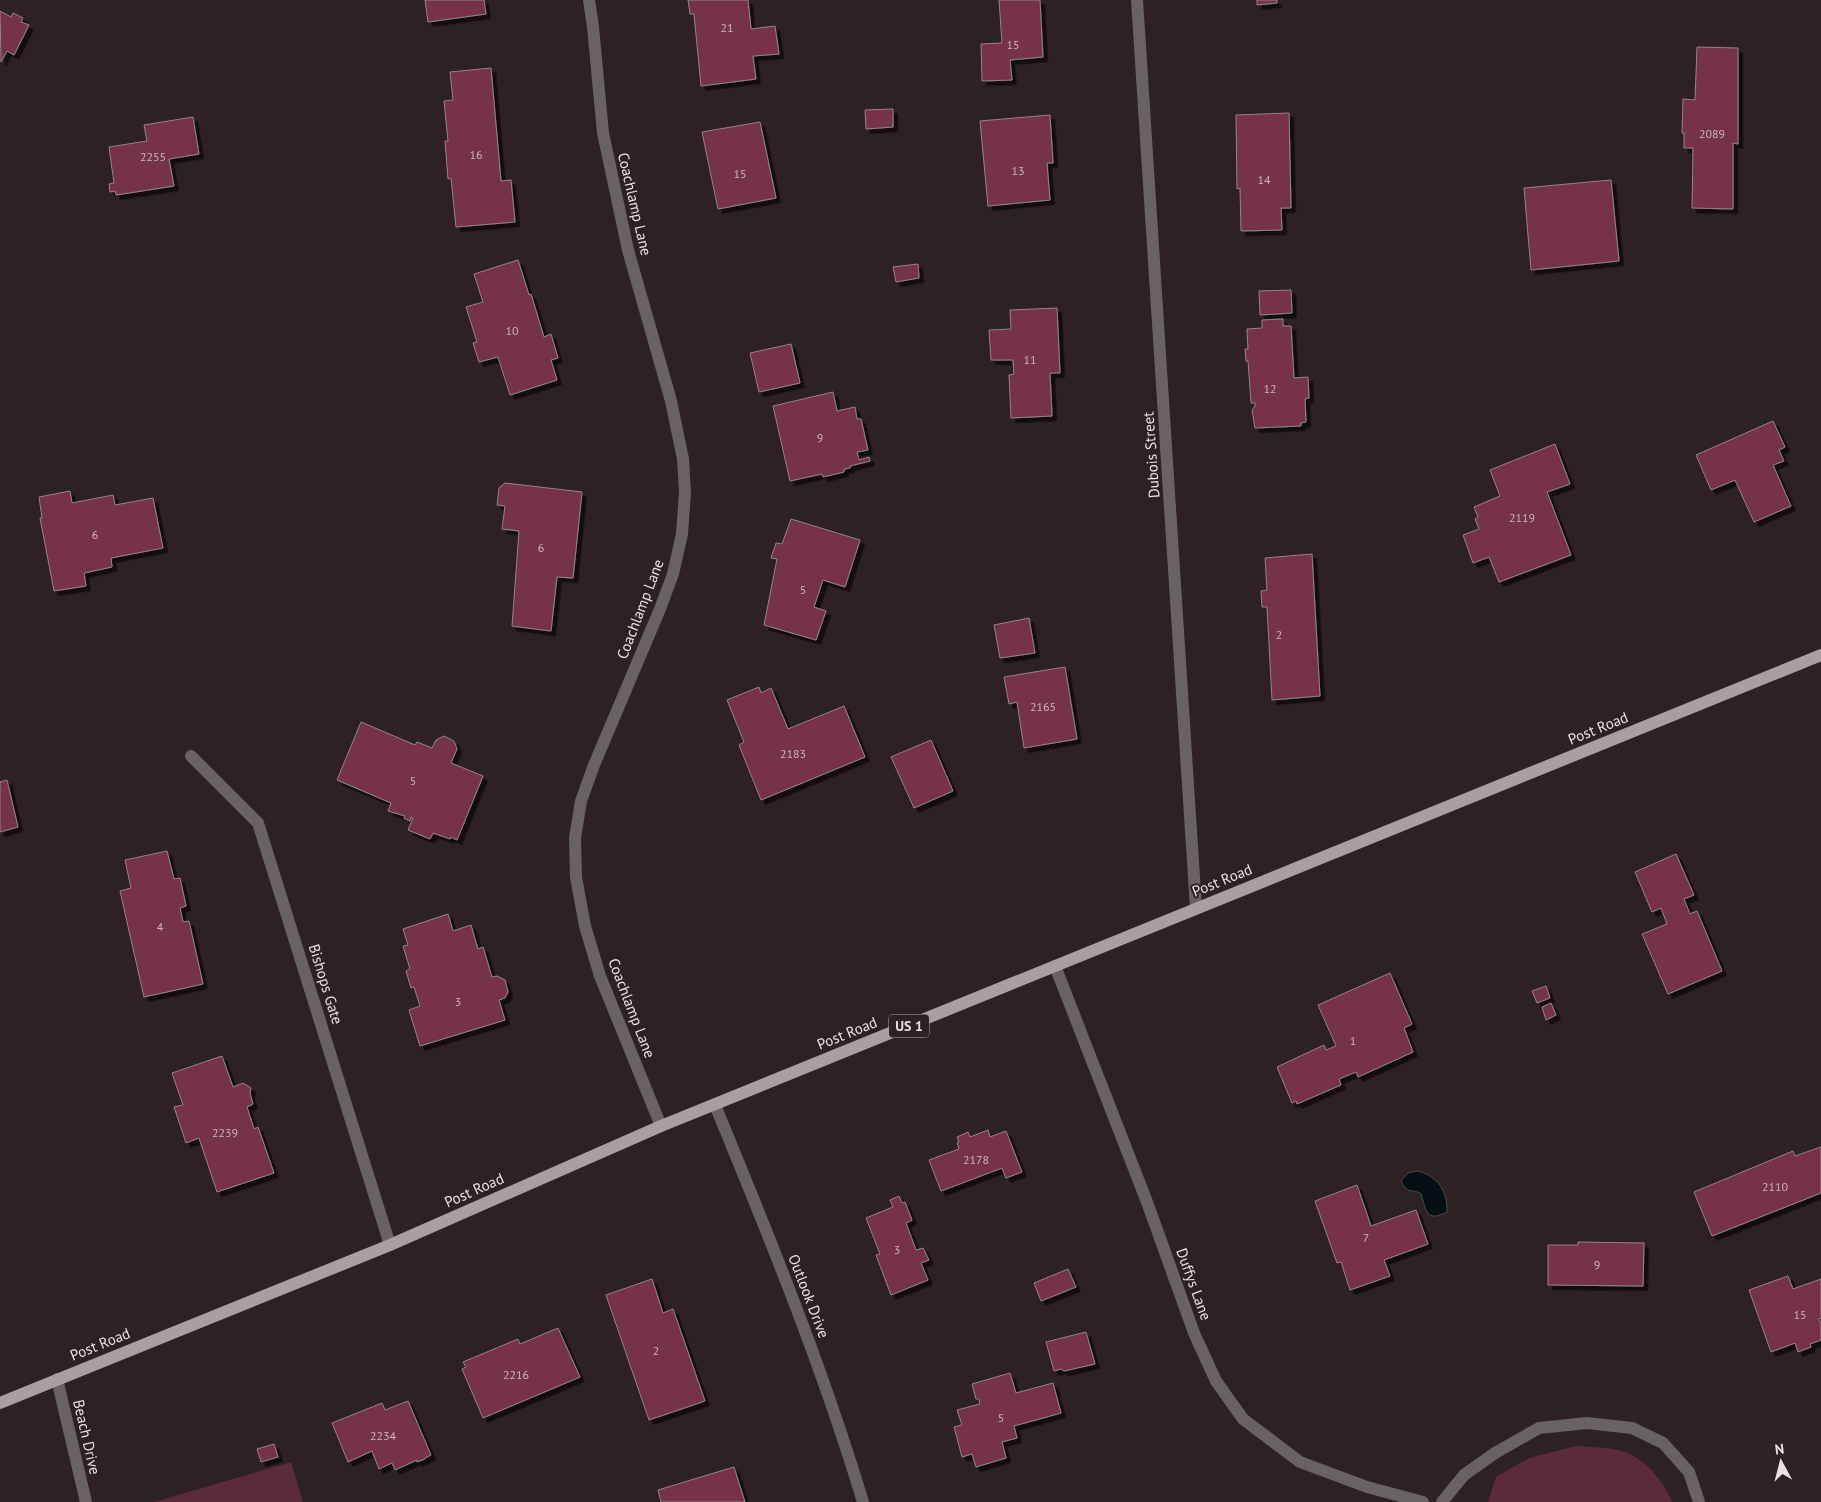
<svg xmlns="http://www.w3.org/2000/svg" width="1821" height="1502" viewBox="0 0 1821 1502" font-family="'PT Sans',sans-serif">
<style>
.green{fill:#5c2b3a}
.water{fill:#041013;stroke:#484e51}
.building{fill:#753048;stroke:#948589;filter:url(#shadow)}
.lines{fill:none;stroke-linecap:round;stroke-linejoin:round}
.street{stroke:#686263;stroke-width:12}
.primary{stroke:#ab9ea1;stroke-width:12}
.labels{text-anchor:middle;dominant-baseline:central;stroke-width:4;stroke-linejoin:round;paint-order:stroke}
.number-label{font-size:12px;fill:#cbb4bc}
.shield{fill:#2d2124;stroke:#b0a7a9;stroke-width:1}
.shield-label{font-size:14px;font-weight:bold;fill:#e8e0e2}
.street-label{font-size:15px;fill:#e8e0e2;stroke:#2d2124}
</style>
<defs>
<filter id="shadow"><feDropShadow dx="4.5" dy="4.5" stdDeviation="0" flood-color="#0009"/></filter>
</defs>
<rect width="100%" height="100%" fill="#2d2124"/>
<path class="green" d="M 1576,1446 C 1589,1447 1605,1447 1618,1450 C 1644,1456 1663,1480 1672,1502 L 1488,1502 L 1496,1477 L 1529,1458 Z
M 291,1462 L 303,1502 L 154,1502 Z"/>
<path class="water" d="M 1417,1171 C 1437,1175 1448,1191 1447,1212 C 1426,1223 1426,1210 1421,1194 C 1411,1187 1408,1196 1401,1181 L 1408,1173 Z"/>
<path class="building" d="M 425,0 L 484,0 L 486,14 L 428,22 Z
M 688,0 L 748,0 L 751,29 L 775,26 L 779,54 L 753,56 L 756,79 L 701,86 L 694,14 L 690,14 Z
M 999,0 L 1040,0 L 1043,57 L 1010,60 L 1012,80 L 982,81 L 981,44 L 1002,43 Z
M 1257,0 L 1277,0 L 1277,3 L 1257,5 Z
M 0,11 L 11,17 L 13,13 L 23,18 L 21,22 L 29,25 L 14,55 L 7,51 L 1,62 Z
M 1697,47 L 1738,48 L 1738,144 L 1733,143 L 1733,209 L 1692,208 L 1693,148 L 1684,148 L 1684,133 L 1682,133 L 1683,99 L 1695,100 Z
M 491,68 L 501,181 L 511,180 L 515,222 L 456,227 L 451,178 L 448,179 L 445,141 L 448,141 L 444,101 L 453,100 L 450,72 Z
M 893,109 L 893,127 L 866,129 L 865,110 Z
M 1289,113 L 1291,208 L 1281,208 L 1282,230 L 1241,231 L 1240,188 L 1237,189 L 1236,115 Z
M 1050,115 L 1053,163 L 1047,163 L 1050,200 L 988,206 L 980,121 Z
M 193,117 L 199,154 L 169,159 L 174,186 L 116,195 L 115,191 L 110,192 L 109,184 L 114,183 L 109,147 L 147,141 L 144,125 Z
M 760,122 L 776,198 L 718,209 L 702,132 Z
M 1611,180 L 1619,261 L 1531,270 L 1524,188 Z
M 518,260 L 529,295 L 531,294 L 544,337 L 551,334 L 558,358 L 551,360 L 557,380 L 510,395 L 498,357 L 479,362 L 473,343 L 477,342 L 466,307 L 483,302 L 474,274 Z
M 918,264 L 919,278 L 896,282 L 893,267 Z
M 1291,290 L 1292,313 L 1260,315 L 1259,291 Z
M 1057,308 L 1060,373 L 1050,373 L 1052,416 L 1011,418 L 1009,375 L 1014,374 L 1013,360 L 991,360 L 989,330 L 1011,329 L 1010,310 Z
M 1283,319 L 1283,326 L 1291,326 L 1294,378 L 1308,377 L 1309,398 L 1305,399 L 1306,422 L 1301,423 L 1301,426 L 1255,428 L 1252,410 L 1255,406 L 1255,403 L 1251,403 L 1248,361 L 1246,361 L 1245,349 L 1248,349 L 1247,329 L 1262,328 L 1262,320 Z
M 791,344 L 800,383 L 759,392 L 750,353 Z
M 833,392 L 837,411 L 855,407 L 857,419 L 861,419 L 868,450 L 857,452 L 859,460 L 869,457 L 870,461 L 850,466 L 850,468 L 844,469 L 844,472 L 823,477 L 822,474 L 790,481 L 773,406 Z
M 1773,421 L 1785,447 L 1779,450 L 1784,461 L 1773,465 L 1791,506 L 1754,522 L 1735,480 L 1711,490 L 1696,455 Z
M 1555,444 L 1570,484 L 1547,492 L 1571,555 L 1499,582 L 1489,557 L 1473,563 L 1463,535 L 1479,529 L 1475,519 L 1478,517 L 1474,507 L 1500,496 L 1490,470 Z
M 505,483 L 582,492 L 573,578 L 557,577 L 551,631 L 512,626 L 519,531 L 502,529 L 505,506 L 497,505 L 499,488 Z
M 70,491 L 72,503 L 113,495 L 115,505 L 153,498 L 163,548 L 111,558 L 112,567 L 84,573 L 86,586 L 54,591 L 40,518 L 42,518 L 39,497 Z
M 791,519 L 860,540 L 845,587 L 823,580 L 814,607 L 826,611 L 816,640 L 764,625 L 777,559 L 771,558 L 776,543 L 782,544 Z
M 1312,554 L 1320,696 L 1272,700 L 1267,607 L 1262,607 L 1261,591 L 1267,590 L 1265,558 Z
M 1029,618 L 1035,653 L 1000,658 L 994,625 Z
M 1065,667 L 1077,739 L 1024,748 L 1017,702 L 1009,704 L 1004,677 Z
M 759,687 L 761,693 L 771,688 L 788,729 L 844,706 L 865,757 L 761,800 L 739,745 L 744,742 L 727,700 Z
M 361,722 L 415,745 L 417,742 L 432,748 L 436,740 L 444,736 L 454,741 L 457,749 L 451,763 L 483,776 L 457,840 L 451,837 L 450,839 L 433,833 L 430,839 L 408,830 L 413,818 L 411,817 L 410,821 L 404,818 L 405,816 L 388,811 L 391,803 L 337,780 Z
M 931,740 L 953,791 L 914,808 L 891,757 Z
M 7,780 L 18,827 L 0,832 L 0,782 Z
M 167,851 L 174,879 L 180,878 L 186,906 L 180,908 L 183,922 L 189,921 L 203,984 L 144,997 L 120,891 L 131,888 L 125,860 Z
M 1676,854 L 1694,895 L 1684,899 L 1690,914 L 1697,911 L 1722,971 L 1668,994 L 1642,934 L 1667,924 L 1661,908 L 1652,912 L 1635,872 Z
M 448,914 L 453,931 L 471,925 L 478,949 L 483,947 L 492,977 L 497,976 L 505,980 L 508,992 L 505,998 L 499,1000 L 505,1020 L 420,1046 L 409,1010 L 420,1006 L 414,987 L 411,988 L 406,971 L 410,969 L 403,946 L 408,945 L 403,929 Z
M 1390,973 L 1412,1024 L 1404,1028 L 1413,1052 L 1358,1077 L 1356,1072 L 1339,1079 L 1341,1085 L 1297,1104 L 1296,1101 L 1292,1103 L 1277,1067 L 1324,1045 L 1326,1050 L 1336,1046 L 1318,1005 Z
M 1546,986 L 1550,998 L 1537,1003 L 1532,991 Z
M 1551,1003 L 1556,1015 L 1546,1020 L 1542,1007 Z
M 222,1056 L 233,1087 L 243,1083 L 251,1088 L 250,1093 L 253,1104 L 247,1107 L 254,1129 L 258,1127 L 274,1173 L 217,1192 L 199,1138 L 186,1143 L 174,1107 L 183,1105 L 172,1073 Z
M 988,1130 L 990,1137 L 1006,1131 L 1022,1172 L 1006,1178 L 1002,1168 L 941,1191 L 929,1160 L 959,1149 L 957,1143 L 959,1142 L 957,1137 L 968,1132 L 970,1137 Z
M 1821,1147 L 1821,1193 L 1712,1236 L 1694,1192 L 1793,1151 L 1795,1156 Z
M 1357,1185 L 1371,1226 L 1416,1210 L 1428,1244 L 1384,1260 L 1390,1276 L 1350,1290 L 1341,1262 L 1337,1263 L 1315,1201 Z
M 899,1196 L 902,1203 L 905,1202 L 912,1220 L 906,1223 L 916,1250 L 923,1248 L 929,1260 L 921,1263 L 928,1280 L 891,1295 L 876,1255 L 880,1254 L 866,1218 L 893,1207 L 890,1200 Z
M 1578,1242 L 1644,1243 L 1643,1286 L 1548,1285 L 1548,1245 L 1578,1245 Z
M 1068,1269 L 1076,1287 L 1041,1301 L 1034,1283 Z
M 1788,1276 L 1793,1289 L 1821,1279 L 1821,1318 L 1819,1319 L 1821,1324 L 1821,1340 L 1810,1344 L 1811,1347 L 1798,1352 L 1795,1343 L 1771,1352 L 1749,1290 Z
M 652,1279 L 663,1313 L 673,1309 L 705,1401 L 649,1420 L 606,1295 Z
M 558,1328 L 580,1377 L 483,1418 L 462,1369 L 466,1367 L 463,1362 L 518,1339 L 520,1344 Z
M 1086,1332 L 1095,1364 L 1064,1371 L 1061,1369 L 1054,1371 L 1046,1342 Z
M 1010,1373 L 1016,1393 L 1053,1383 L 1061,1413 L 1014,1426 L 1017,1438 L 1002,1442 L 1006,1458 L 976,1467 L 972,1454 L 962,1457 L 954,1427 L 962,1425 L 957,1410 L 980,1404 L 979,1399 L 976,1399 L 972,1384 Z
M 408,1401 L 431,1455 L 425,1458 L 425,1459 L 417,1462 L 417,1460 L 395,1470 L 392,1463 L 379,1469 L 372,1451 L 348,1462 L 332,1423 L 382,1403 L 385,1410 Z
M 274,1444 L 278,1457 L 261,1462 L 257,1449 Z
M 734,1467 L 745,1502 L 661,1502 L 658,1490 Z"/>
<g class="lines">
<path class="street" d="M 589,0 L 593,27 L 603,133 L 628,250 L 671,401 L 683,459 L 685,492 L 682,534 L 673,574 L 660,609 L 594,765 L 581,801 L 575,838 L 576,877 L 585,926 L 600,976 L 661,1126
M 1137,0 L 1196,908
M 191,756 L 258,823 L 390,1245
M 1055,966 L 1147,1202 L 1194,1333 L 1216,1381 L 1243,1419 L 1300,1462 L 1367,1487 L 1423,1502
M 715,1105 C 769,1236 822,1366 863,1502
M 57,1379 L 86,1502
M 1442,1502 L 1464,1475 L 1495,1453 L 1539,1428 L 1587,1423 L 1632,1428 L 1663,1443 L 1689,1472 L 1699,1502"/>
<path class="primary" d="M 0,1403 L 390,1245 L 661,1126 L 1821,655"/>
</g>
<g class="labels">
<g class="number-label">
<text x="727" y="27">21</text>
<text x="1013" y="44">15</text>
<text x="1712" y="133">2089</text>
<text x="476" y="154">16</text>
<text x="153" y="156">2255</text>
<text x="1018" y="170">13</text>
<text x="740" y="173">15</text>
<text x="1264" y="179">14</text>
<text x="512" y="330">10</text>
<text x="1030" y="359">11</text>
<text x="1270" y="388">12</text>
<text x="820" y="437">9</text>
<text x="1522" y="517">2119</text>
<text x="95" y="534">6</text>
<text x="541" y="547">6</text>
<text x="803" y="589">5</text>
<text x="1279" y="634">2</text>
<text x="1043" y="706">2165</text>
<text x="793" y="753">2183</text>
<text x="413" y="780">5</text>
<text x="160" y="926">4</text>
<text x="458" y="1001">3</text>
<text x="1353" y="1040">1</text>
<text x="225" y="1132">2239</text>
<text x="976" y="1159">2178</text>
<text x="1775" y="1186">2110</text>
<text x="1366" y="1237">7</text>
<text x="897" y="1249">3</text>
<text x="1597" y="1264">9</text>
<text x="1800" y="1314">15</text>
<text x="656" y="1350">2</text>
<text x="516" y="1374">2216</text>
<text x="1001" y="1417">5</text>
<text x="383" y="1435">2234</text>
</g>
<rect class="shield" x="889" y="1014.5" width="40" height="23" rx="4"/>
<g class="shield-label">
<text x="909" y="1026">US 1</text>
</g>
<g class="street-label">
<text transform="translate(635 204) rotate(77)">Coachlamp Lane</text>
<text transform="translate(1151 455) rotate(-94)">Dubois Street</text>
<text transform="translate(640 609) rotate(-69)">Coachlamp Lane</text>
<text transform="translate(1598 728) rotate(-22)">Post Road</text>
<text transform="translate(1222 880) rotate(-22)">Post Road</text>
<text transform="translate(326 984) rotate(73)">Bishops Gate</text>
<text transform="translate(632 1008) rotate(69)">Coachlamp Lane</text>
<text transform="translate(847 1033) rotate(-22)">Post Road</text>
<text transform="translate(474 1190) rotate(-24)">Post Road</text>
<text transform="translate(1194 1284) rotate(70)">Duffys Lane</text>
<text transform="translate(809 1296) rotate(69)">Outlook Drive</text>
<text transform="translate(100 1344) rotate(-22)">Post Road</text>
<text transform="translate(87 1437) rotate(77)">Beach Drive</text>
</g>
</g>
<g transform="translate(1781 1462) rotate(353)" stroke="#2d2124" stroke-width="4" paint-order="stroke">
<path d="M0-4L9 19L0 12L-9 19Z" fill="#e8e0e2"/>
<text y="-8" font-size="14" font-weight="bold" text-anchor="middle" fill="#e8e0e2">N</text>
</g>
</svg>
